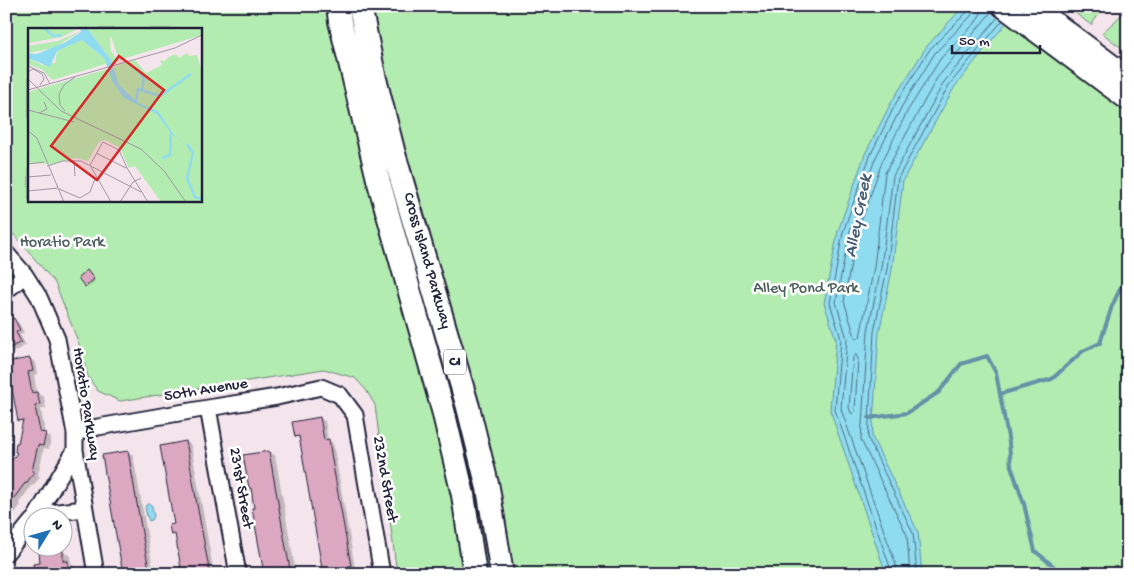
<svg xmlns="http://www.w3.org/2000/svg" width="1134" height="580" viewBox="0 0 1134 580" font-family="'Gochi Hand',sans-serif">
<style>
.green{fill:#b3ecb0;stroke:#6a8776;fill-rule:evenodd}
.water{fill:#8fdbef;stroke:#6391a7}
.pier{fill:#f4e5ec}
.shadow{fill:#0003}
.lines{fill:none;stroke-linecap:round;stroke-linejoin:round}
.shore{stroke:#4e6c83;stroke-width:1}
.stream{stroke:#6391a7;stroke-width:4}
.building{fill:#dca7c0;stroke:#22223b}
.minor-casing{stroke:#22223b;stroke-width:19}
.major-casing{stroke:#22223b;stroke-width:24}
.highway-casing{stroke:#22223b;stroke-width:26}
.minor{stroke:#fff;stroke-width:15}
.major{stroke:#fff;stroke-width:20}
.highway{stroke:#fff;stroke-width:22}
.labels{text-anchor:middle;dominant-baseline:central;stroke-width:5;stroke-linejoin:round;paint-order:stroke}
.shield{fill:#fff;stroke:#646476;stroke-width:1}
.shield-label{font-size:15px;font-weight:bold;fill:#22223b}
.park-label{font-size:16px;fill:#4e5f5e;stroke:#fff}
.street-label{font-size:16px;fill:#22223b;stroke:#fff}
.water-label{font-size:18px;font-style:italic;fill:#435a71;stroke:#fff}
.inset-river{fill:none;stroke:#8fdbef;stroke-width:2.5}
.inset-road{fill:none;stroke:#a097a5;stroke-width:1}
.view{fill:#d62828;fill-opacity:0.15;stroke:#d62828;stroke-width:2.5}
.inset-edge{fill:none;stroke:#22223b;stroke-width:2.5}
</style>
<rect width="100%" height="100%" fill="#f4e5ec"/>
<filter id="ink" filterUnits="userSpaceOnUse"><feTurbulence type="fractalNoise" baseFrequency=".02" numOctaves="2"/><feDisplacementMap in="SourceGraphic" scale="10" xChannelSelector="R" yChannelSelector="G"/><feConvolveMatrix kernelMatrix="1 2 1 2 8 2 1 2 1" color-interpolation-filters="sRGB"/></filter>
<g filter="url(#ink)">
<path class="green" d="M 6,6 L 1027,6 L 1128,107 L 1128,574 L 397,574 L 375,405 L 366,390 L 355,378 L 324,369 L 120,401 L 98,391 L 88,377 L 79,344 L 55,283 L 19,240 L 6,227 ZM 29,29 L 200,29 L 200,200 L 29,200 Z
M 1066,6 L 1105,6 L 1091,25 Z
M 1128,9 L 1128,53 L 1102,33 Z"/>
<path class="water" d="M 964,6 L 1021,6 L 987,46 L 954,88 L 903,180 L 892,270 L 879,333 L 872,437 L 918,532 L 922,574 L 886,574 L 830,410 L 836,340 L 824,303 L 838,231 L 865,154 L 892,101 L 927,46 Z
M 147,504 L 150,504 L 152,506 L 154,516 L 152,520 L 149,521 L 148,518 L 147,517 L 145,507 Z"/>
<path class="pier" d="M 981,6 L 1024,6 L 1008,26 Z"/>
<path class="shadow" d="M 89,273 L 95,281 L 88,287 L 86,286 Z
M 14,320 L 19,323 L 24,333 L 20,335 L 26,345 L 10,354 L 6,351 L 6,324 Z
M 30,359 L 36,363 L 38,374 L 34,375 L 37,393 L 44,397 L 46,409 L 41,409 L 45,434 L 51,438 L 49,449 L 44,448 L 38,475 L 40,477 L 33,486 L 32,485 L 19,503 L 21,505 L 14,514 L 12,513 L 11,514 L 9,513 L 6,518 L 6,471 L 18,453 L 24,423 L 19,420 Z
M 320,418 L 325,421 L 328,440 L 333,443 L 355,568 L 352,569 L 353,574 L 324,574 L 301,439 L 296,436 Z
M 186,442 L 191,445 L 214,574 L 184,574 L 177,537 L 172,534 L 175,525 Z
M 128,452 L 133,455 L 154,574 L 128,574 Z
M 269,452 L 275,455 L 296,574 L 265,574 L 256,509 L 252,489 L 250,488 L 244,456 Z
M 62,551 L 70,556 L 71,564 L 75,567 L 76,574 L 35,574 L 41,564 Z"/>
<g class="lines">
<path class="shore" d="M 982,6 L 981,13 L 976,22 L 941,58 L 908,110 L 882,162 L 856,236 L 844,301 L 855,337 L 856,339 L 860,337 L 874,267 L 885,173 L 937,78 L 992,11
M 856,355 L 858,358 L 855,411 L 853,414 L 851,413 L 849,407 L 853,358 Z
M 891,574 L 890,567 L 835,410 L 841,339 L 830,303 L 843,232 L 870,156 L 896,103 L 930,49 L 966,13 L 968,6
M 897,574 L 896,565 L 841,409 L 847,339 L 836,302 L 849,234 L 875,159 L 902,106 L 935,53 L 970,17 L 974,11 L 974,6
M 910,574 L 907,535 L 861,440 L 868,331 L 881,268 L 893,176 L 944,82 L 998,17
M 917,574 L 913,533 L 868,438 L 874,332 L 887,269 L 898,178 L 949,85 L 1003,20"/>
<path class="stream" d="M 1000,394 L 1052,379 L 1083,351 L 1100,343 L 1112,306 L 1128,272
M 869,418 L 907,413 L 939,392 L 961,364 L 987,356 L 996,373 L 1009,443 L 1011,466 L 1024,504 L 1035,551 L 1063,574"/>
</g>
<path class="building" d="M 87,270 L 94,279 L 85,287 L 78,278 Z
M 6,314 L 10,320 L 14,318 L 20,330 L 16,332 L 21,342 L 6,350 Z
M 30,358 L 33,371 L 28,372 L 32,393 L 37,392 L 40,405 L 35,406 L 40,432 L 46,433 L 43,446 L 38,445 L 32,471 L 34,472 L 26,484 L 25,483 L 6,509 L 6,468 L 17,453 L 15,452 L 16,443 L 18,443 L 23,420 L 18,421 L 7,362 Z
M 320,417 L 324,440 L 329,439 L 331,454 L 351,566 L 348,566 L 349,574 L 323,574 L 299,436 L 295,437 L 292,422 Z
M 186,441 L 198,510 L 210,574 L 182,574 L 175,534 L 171,535 L 169,525 L 174,524 L 160,446 Z
M 128,451 L 142,533 L 150,574 L 123,574 L 106,479 L 102,455 Z
M 269,451 L 286,548 L 291,574 L 264,574 L 252,508 L 254,508 L 251,488 L 249,488 L 243,455 Z
M 63,550 L 63,561 L 68,561 L 68,574 L 34,574 L 33,564 L 40,563 L 39,551 Z"/>
<g class="lines">
<g class="minor-casing">
<path id="minor" d="M 6,253 L 25,275 L 39,297 L 57,339 L 75,433 L 75,450 L 96,574
M 6,291 L 25,275
M 208,408 L 238,574
M 75,433 L 98,427 L 208,408 L 277,397 L 321,387 L 340,395 L 355,415 L 382,574
M 35,518 L 75,450
M 36,518 L 50,513 L 84,509
M 6,553 L 32,521"/>
</g>
<g class="major-casing">
<path id="major" d="M 1002,6 L 1128,100
M 1033,6 L 1128,77"/>
</g>
<g class="highway-casing">
<path id="highway" d="M 338,6 L 340,21 L 378,179 L 443,410 L 463,495 L 475,574
M 360,6 L 374,75 L 394,154 L 468,407 L 488,488 L 502,574"/>
</g>
<use href="#minor" class="minor"/>
<use href="#major" class="major"/>
<use href="#highway" class="highway"/>
</g>
</g>
<g class="labels">
<rect class="shield" x="444" y="349.5" width="22" height="25" rx="4"/>
<g class="shield-label">
<text x="455" y="362">CI</text>
</g>
<g class="park-label">
<text x="62" y="243">Horatio Park</text>
<text x="806" y="289">Alley Pond Park</text>
</g>
<g class="street-label">
<text transform="translate(426 261) rotate(74)">Cross Island Parkway</text>
<text transform="translate(206 391) rotate(-9)">50th Avenue</text>
<text transform="translate(85 404) rotate(81)">Horatio Parkway</text>
<text transform="translate(384 479) rotate(80)">232nd Street</text>
<text transform="translate(240 488) rotate(80)">231st Street</text>
</g>
<g class="water-label">
<text transform="translate(859 216) rotate(-79)">Alley Creek</text>
</g>
</g>
<g transform="translate(28 28)">
<rect width="174" height="174" fill="#f4e5ec"/>
<path d="M 0,0 L 51,0 L 34,9 L 0,15 ZM 59,0 L 174,0 L 174,7 L 91,32 L 83,8 L 82,11 L 83,23 L 90,33 L 84,35 L 85,39 L 107,32 L 118,45 L 134,37 L 132,32 L 137,33 L 141,29 L 148,26 L 151,30 L 159,25 L 161,28 L 169,27 L 174,44 L 174,174 L 133,174 L 107,138 L 101,140 L 92,120 L 77,112 L 71,114 L 60,133 L 49,130 L 24,136 L 0,135 L 0,64 L 80,41 L 78,36 L 24,52 L 15,42 L 0,36 L 0,30 L 14,37 L 27,35 L 29,23 L 54,12 L 77,31 L 83,32 ZM 53,3 L 26,20 L 0,25 L 0,18 L 30,13 Z" fill="#b3ecb0"/>
<path d="M 52,0 L 59,0 L 83,32 L 91,57 L 110,75 L 130,83 L 145,106 L 159,117 L 144,106 L 141,116 L 142,104 L 129,86 L 96,70 L 84,53 L 77,31 L 54,12 L 29,23 L 22,39 L 0,30 L 0,25 L 9,26 L 38,14 L 53,4 Z" fill="#8fdbef"/>
<path class="inset-river" d="M 16,0 L 25,8 L 34,7M 111,43 L 116,51 L 114,61M 108,74 L 110,61 L 132,68 L 163,46M 159,116 L 165,125 L 159,150 L 167,169 L 174,171M 134,130 L 142,127 L 143,107"/>
<path class="inset-road" d="M 0,38 L 16,45 L 22,56M 0,44 L 5,41 L 14,46 L 16,51 L 12,57M 0,51 L 33,83 L 113,121 L 136,143 L 158,174M 0,62 L 147,20 L 174,7M 0,82 L 46,94M 37,83 L 32,77 L 31,66 L 36,57 L 47,49M 11,85 L 19,81 L 16,74M 0,103 L 9,110 L 36,174M 68,125 L 98,140M 46,132 L 47,148M 0,136 L 16,134M 62,137 L 75,114 L 91,122 L 99,140 L 120,174M 19,138 L 35,133 L 53,133 L 113,164M 63,139 L 83,174M 0,149 L 23,147M 31,161 L 52,170 L 62,164 L 67,151M 0,163 L 30,160M 92,174 L 105,154 L 113,150"/>
<path class="view" d="M 91,28 L 136,62 L 69,152 L 23,118 Z"/>
<rect width="174" height="174" class="inset-edge"/>
</g>
<rect width="1134" height="580" fill="none" stroke="#fff" stroke-width="25"/>
<rect x="12" y="12" width="1109" height="555" fill="none" stroke="#22223b" stroke-width="2" filter="url(#ink)"/>
<g transform="translate(48 532) rotate(53)"><circle r="24" fill="#ffffff" stroke="#a7a7b1"/>
<path d="M0-4L9 19L0 12L-9 19Z" fill="#1f6fb2"/>
<text y="-8" font-size="14" font-weight="bold" text-anchor="middle" fill="#22223b">N</text>
</g>
<path d="M952 45v8h88v-8" fill="none" stroke="#22223b" stroke-width="2.5"/>
<text x="959" y="45" font-size="15" fill="#22223b" stroke="#ffffff" stroke-width="4" paint-order="stroke">50 m</text>
</svg>
